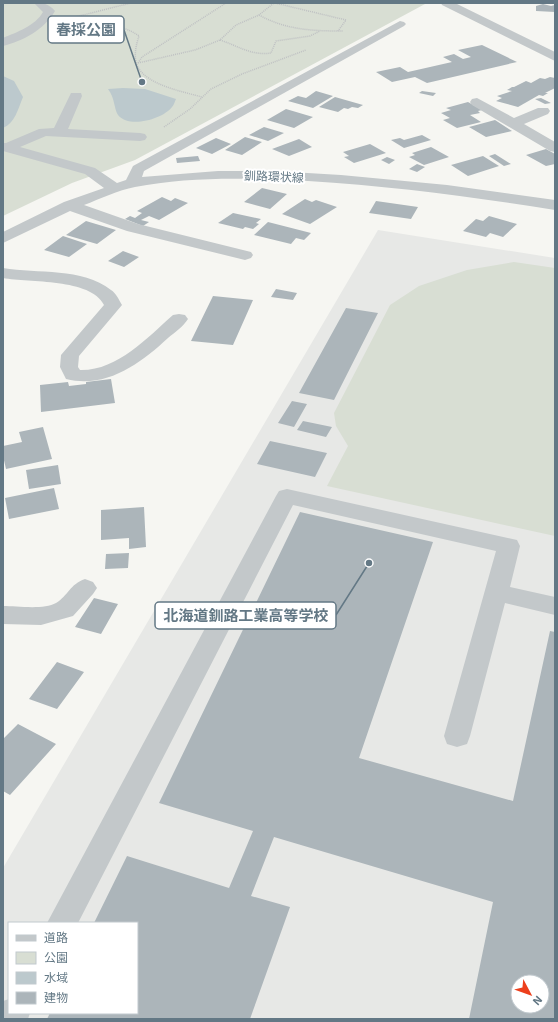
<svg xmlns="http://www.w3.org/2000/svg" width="558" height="1022" viewBox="0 0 558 1022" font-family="'Exo 2','Noto Sans JP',sans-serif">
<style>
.built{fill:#e7e8e6;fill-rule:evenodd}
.green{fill:#d8ded3}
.water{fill:#bcc9cd}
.building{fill:#acb5ba;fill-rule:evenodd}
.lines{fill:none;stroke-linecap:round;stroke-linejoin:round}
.path{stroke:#bfc1c3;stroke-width:1.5;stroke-dasharray:1 1;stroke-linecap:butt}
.minor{fill:#c3c8ca;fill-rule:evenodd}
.labels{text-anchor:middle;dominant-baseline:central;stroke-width:4;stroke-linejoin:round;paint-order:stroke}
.far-street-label{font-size:12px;fill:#637885;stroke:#fff}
.leader{fill:none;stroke:#637885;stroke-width:1.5}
.callout-dot{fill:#637885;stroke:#fff;stroke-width:1.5}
.callout{fill:#fff;stroke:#637885;stroke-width:1.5}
.callout-label{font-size:15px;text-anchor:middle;font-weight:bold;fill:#637885}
</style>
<rect width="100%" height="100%" fill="#f6f6f2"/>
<path class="built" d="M 378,230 L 555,258 L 555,1019 L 3,1019 L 3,868 ZM 9,923 L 137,923 L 137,1013 L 9,1013 ZM 518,982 L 542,982 L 542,1006 L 518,1006 Z"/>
<path class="green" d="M 3,3 L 424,3 L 425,4 L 135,160 L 72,183 L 3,216 Z
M 514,262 L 555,268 L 555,536 L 327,486 L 348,446 L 336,426 L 334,413 L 390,305 L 419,286 L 467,270 Z"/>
<path class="water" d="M 3,76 L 14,81 L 23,97 C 18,109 15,123 3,128 Z
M 123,88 L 145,89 L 176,99 C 175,101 174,105 172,107 C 163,119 129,129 118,115 C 114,109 115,98 108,89 Z"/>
<path class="building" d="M 543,4 L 551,6 L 555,5 L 555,12 L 536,11 L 536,6 Z
M 482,45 L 517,62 L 427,83 L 415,77 L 392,82 L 376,72 L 400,67 L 408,72 L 452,62 L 443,57 L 454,54 L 463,59 L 471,57 L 458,50 Z
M 550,77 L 555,78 L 555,88 L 545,93 L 548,93 L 543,96 L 539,95 L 518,107 L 496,101 L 502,98 L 497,96 L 512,91 L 507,90 L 512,87 L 514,87 L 526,81 L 531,83 L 540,78 L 545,79 Z
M 316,91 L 333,96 L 313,108 L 288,101 L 298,96 L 306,98 Z
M 422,91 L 436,93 L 433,96 L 419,93 Z
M 335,97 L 363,105 L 358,108 L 352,107 L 348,109 L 344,108 L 338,112 L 319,107 Z
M 541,98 L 551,103 L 545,104 L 535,99 Z
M 468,102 L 482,110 L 478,111 L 480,113 L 470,115 L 481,122 L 457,128 L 443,120 L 450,118 L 441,113 L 451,110 L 446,108 Z
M 286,109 L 313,117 L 294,128 L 267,120 Z
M 495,120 L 512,131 L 486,137 L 469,127 Z
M 264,127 L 284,133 L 268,141 L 249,135 Z
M 422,135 L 431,140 L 404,148 L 391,140 L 400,138 L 404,140 Z
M 245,137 L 262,142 L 242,155 L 225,150 Z
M 216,138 L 231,144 L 212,154 L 196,148 Z
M 299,139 L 312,147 L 289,156 L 272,149 Z
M 370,144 L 386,153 L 354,163 L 344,157 L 349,156 L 343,152 Z
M 431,147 L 449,157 L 424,165 L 409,157 L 415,155 L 412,153 Z
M 546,149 L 555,154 L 555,164 L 546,166 L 526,155 Z
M 495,154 L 511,164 L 504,166 L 489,156 Z
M 198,156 L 200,161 L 177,163 L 176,158 Z
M 483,156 L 499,166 L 468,176 L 451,165 Z
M 387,157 L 395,160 L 389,164 L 381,160 Z
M 417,164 L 425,167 L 417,172 L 409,169 Z
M 262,188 L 287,194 L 270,209 L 244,202 Z
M 162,197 L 171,201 L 175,198 L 188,203 L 159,220 L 149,216 L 141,220 L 149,222 L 143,226 L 125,219 L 130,216 L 135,218 L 142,213 L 137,211 Z
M 305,199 L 312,202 L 316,200 L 337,207 L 310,224 L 282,214 Z
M 376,201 L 418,207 L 411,219 L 369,213 Z
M 233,213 L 261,219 L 256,223 L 259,224 L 253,229 L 245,227 L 243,229 L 218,223 Z
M 489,216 L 517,224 L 503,237 L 490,233 L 486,237 L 463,231 L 476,219 L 483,221 Z
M 86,221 L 116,230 L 97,244 L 66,235 Z
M 268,222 L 311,233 L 304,240 L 296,238 L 291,244 L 254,235 Z
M 63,236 L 87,244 L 69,257 L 44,250 Z
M 123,251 L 139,257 L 124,267 L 108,261 Z
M 276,289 L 297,293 L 293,300 L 271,297 Z
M 213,296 L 253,300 L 233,345 L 191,341 Z
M 346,308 L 378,313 L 334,400 L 299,393 Z
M 111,379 L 115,403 L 41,412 L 40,385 L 68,382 L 69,386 L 86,384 L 86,382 Z
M 292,401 L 307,404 L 294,427 L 278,423 Z
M 303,421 L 332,427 L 326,437 L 297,430 Z
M 43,427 L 52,459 L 6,469 L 3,456 L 3,446 L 22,442 L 19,432 Z
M 270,441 L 327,453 L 315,477 L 257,464 Z
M 58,465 L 61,484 L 29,489 L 26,470 Z
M 54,488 L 59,509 L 9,519 L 5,498 Z
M 144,507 L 146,547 L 129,549 L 129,538 L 101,540 L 101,510 Z
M 300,512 L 433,542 L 359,758 L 513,801 L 550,631 L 555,632 L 555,1019 L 469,1019 L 493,902 L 274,837 L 251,896 L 290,907 L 250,1019 L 47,1019 L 50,1013 L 137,1013 L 137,923 L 94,923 L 127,856 L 229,888 L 253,831 L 159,803 ZM 518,982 L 542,982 L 542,1006 L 518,1006 Z
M 129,553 L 128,568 L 105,569 L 106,554 Z
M 94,598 L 118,604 L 101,634 L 75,627 Z
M 57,662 L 84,672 L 57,709 L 29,699 Z
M 18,724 L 56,744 L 10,795 L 3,791 L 3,739 Z"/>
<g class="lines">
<path class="path" d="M 275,3 L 346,20 L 338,31
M 259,15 C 286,30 313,31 343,31
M 71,18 L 131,3
M 68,23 C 91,23 120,22 139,36 C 136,45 133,58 138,67 C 147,85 184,92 202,97
M 220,40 C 238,46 252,56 271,53 L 276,41 L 310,36 L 320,31
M 138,63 L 195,50 L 220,40 L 236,25 L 259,15 L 274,3
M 138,63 L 142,57 L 226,3
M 164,127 L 190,109 L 211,89 L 242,74 L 306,50"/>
<path class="minor" d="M 34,3 C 43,3 48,3 55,11 C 44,30 23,41 3,46 L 3,38 C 17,32 35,26 43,12 Z
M 441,3 L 455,3 L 555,52 L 555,61 L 442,5 Z
M 400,21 L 404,22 L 406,24 L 404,26 L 144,171 L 142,177 L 218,171 L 274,171 L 341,175 L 447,185 L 555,200 L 555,210 C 473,197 391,186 308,181 C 253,178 189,176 135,187 C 118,190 100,199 84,205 L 138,224 L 251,252 L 253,255 L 251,258 L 245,260 L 127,231 L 70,211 L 3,243 L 3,232 L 64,202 L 104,188 L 85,174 L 3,151 L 3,143 L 6,143 L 39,129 L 54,128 L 71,93 L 81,93 L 82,96 L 68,129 L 140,133 L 145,134 L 147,137 L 145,140 L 140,141 L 46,136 L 20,147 L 95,168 L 117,183 L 126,180 L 133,166 Z
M 477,98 L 514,118 L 538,108 L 548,108 L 550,111 L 548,114 L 524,124 L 555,142 L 555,152 L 550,151 L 472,105 L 470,102 L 472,99 Z
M 3,268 C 38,274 82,267 111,290 C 116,293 119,300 122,305 L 79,356 L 78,367 L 80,370 C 117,371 147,338 173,315 L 179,314 L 185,315 L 188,319 C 183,327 175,332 168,338 C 140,364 106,389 66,379 L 60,367 L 61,355 L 104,305 C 91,278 29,283 3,278 Z
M 287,489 L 517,540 L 520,546 L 510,587 L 555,597 L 555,615 L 505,603 L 470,736 L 467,744 L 457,747 L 447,744 L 444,736 L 496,551 L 293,505 L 78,923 L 47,923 L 276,496 L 279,491 Z
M 85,579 L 93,582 L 97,588 L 93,594 L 73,616 L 41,625 L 3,624 L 3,606 C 17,606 44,610 56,603 C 68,596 70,584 85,579 Z
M 9,999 L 9,1013 L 30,1013 L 28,1019 L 3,1019 L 3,1001 Z"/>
</g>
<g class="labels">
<g class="far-street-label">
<text transform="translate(274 176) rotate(2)">釧路環状線</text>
</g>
</g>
<path class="leader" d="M142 82L124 30M369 563L336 615"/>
<g class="callout-dot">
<circle cx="142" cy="82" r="4"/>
<circle cx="369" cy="563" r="4"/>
</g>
<g class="callout">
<rect x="48" y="16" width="76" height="27" rx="4"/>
<rect x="155" y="602" width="181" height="27" rx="4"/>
</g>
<g class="callout-label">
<text x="86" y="35">春採公園</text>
<text x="246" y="621">北海道釧路工業高等学校</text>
</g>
<rect width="558" height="1022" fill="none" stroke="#637885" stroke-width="8"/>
<rect x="8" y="922" width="130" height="92" fill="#ffffff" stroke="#c1c9ce"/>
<rect x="16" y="935" width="20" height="6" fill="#c3c8ca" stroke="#c1c9ce"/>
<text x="44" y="942" font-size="12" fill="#637885">道路</text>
<rect x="16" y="952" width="20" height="12" fill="#d8ded3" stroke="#c1c9ce"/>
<text x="44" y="962" font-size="12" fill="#637885">公園</text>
<rect x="16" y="972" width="20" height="12" fill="#bcc9cd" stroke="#c1c9ce"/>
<text x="44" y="982" font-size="12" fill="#637885">水域</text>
<rect x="16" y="992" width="20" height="12" fill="#acb5ba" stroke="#c1c9ce"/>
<text x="44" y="1002" font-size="12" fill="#637885">建物</text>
<g transform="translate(530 994) rotate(131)"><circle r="19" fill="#ffffff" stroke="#c1c9ce"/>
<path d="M0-3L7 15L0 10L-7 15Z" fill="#ed3f1c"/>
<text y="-6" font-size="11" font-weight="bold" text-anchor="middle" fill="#637885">N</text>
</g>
</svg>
